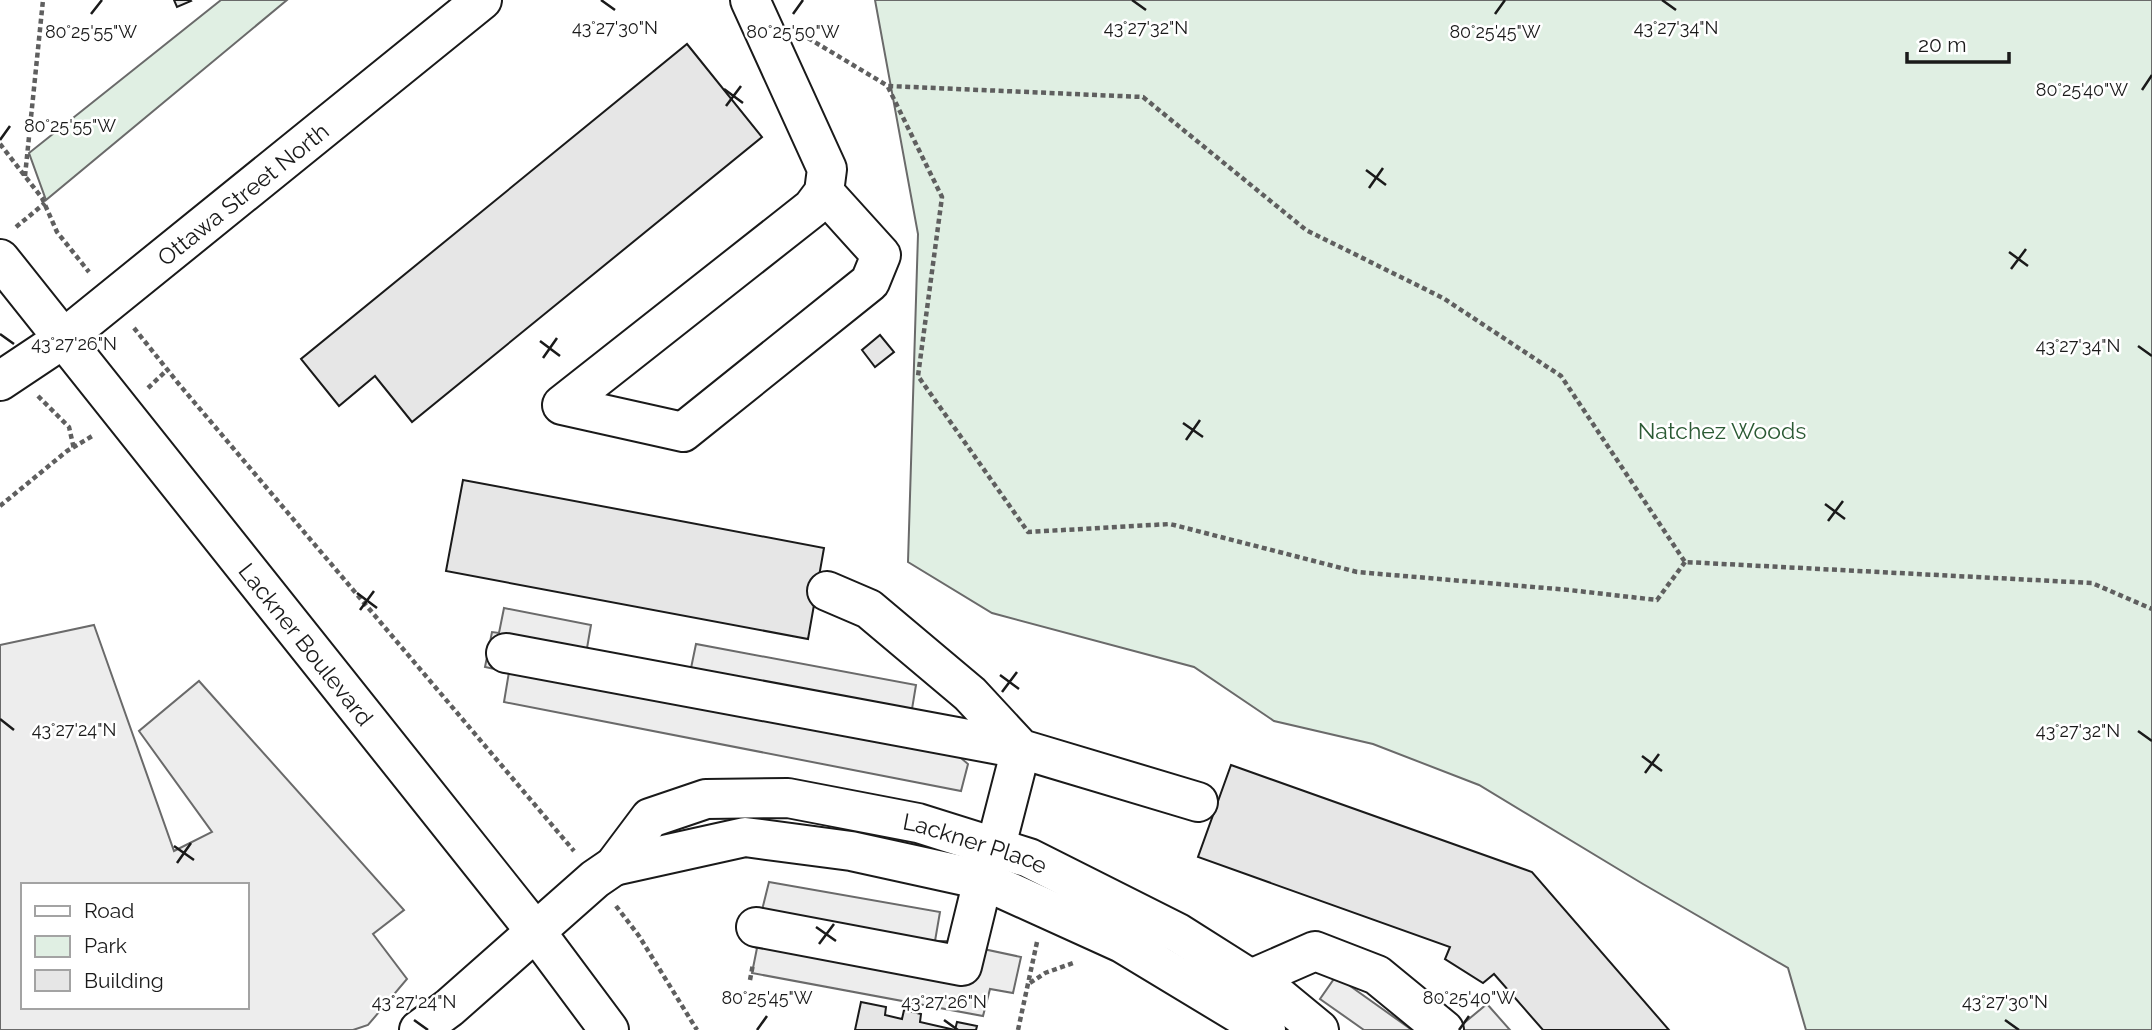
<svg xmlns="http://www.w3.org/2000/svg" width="2152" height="1030" viewBox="0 0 2152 1030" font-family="Raleway,sans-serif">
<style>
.green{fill:#e0efe3;stroke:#6a6a6a;stroke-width:2}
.parking{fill:#ededed;stroke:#6a6a6a;stroke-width:2;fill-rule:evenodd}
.building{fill:#e6e6e6;stroke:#1a1a1a;stroke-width:2}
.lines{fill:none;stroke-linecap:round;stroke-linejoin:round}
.minor-casing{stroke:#1a1a1a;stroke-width:42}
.major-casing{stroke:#1a1a1a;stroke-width:42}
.path{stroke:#5f5f5f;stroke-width:4.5;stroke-dasharray:5 3.5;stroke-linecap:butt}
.minor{stroke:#fff;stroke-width:38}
.major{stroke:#fff;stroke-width:38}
.ticks{fill:none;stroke:#1a1a1a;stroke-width:2.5}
.labels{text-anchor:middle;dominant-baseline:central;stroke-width:5;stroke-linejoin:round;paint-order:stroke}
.street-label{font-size:23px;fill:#1a1a1a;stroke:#fff}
.park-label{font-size:23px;fill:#2b5a34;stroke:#fff}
.ticks-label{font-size:18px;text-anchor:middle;fill:#1a1a1a;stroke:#fff;stroke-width:5;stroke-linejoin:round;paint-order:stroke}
</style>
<rect width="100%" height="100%" fill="#fff"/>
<path class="green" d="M 221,0 L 287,0 L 46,200 L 29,153 Z
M 875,0 L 2152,0 L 2152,1030 L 1806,1030 L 1788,968 L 1643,884 L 1479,785 L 1373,744 L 1274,721 L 1194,667 L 992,613 L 908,562 L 918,234 Z"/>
<path class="parking" d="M 504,608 L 591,625 L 586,654 L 690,673 L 696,644 L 916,685 L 911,715 L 968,764 L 961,791 L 504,702 L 509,672 L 485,667 L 492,632 L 499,633 Z
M 94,625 L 174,851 L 212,832 L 139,731 L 199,681 L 404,910 L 373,934 L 407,979 L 368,1025 L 353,1030 L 0,1030 L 0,645 ZM 23,885 L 247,885 L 247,1007 L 23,1007 Z
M 769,882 L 940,912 L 935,941 L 946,941 L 1021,957 L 1013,993 L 990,989 L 983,1016 L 752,973 L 757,948 L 750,945 L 757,909 L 762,910 Z
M 1336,976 L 1412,1030 L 1364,1030 L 1320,999 Z
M 1487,1004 L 1510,1030 L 1458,1030 L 1464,1023 Z"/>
<path class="building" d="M 174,0 L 190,0 L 191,1 L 177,7 Z
M 687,44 L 762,137 L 412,422 L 375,376 L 339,406 L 301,359 Z
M 880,335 L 894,352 L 875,367 L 862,350 Z
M 463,480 L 824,548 L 808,639 L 446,571 Z
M 1231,765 L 1532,872 L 1669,1030 L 1543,1030 L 1494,974 L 1483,983 L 1445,959 L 1450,947 L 1198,857 Z
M 861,1002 L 886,1007 L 885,1015 L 902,1019 L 904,1010 L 921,1014 L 920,1022 L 955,1030 L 957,1022 L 977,1026 L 976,1030 L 855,1030 Z"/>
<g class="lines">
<g class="minor-casing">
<g id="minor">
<path d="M 750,0 L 827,169 L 824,192 L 812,208 L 562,405 L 683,432 L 870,282 L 881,255 L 824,192"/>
<path id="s1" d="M 63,339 L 482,0"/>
<path d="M 827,591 L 869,609 L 970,694 L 1021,749 L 1198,802"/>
<path d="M 506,653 L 1021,749 L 996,846 L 983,880 L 962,966 L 756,927"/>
<path d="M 614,866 L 745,837 L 851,851 L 983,880 L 1122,943 L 1266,1030"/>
<path d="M 1239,995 L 1251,979 L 1315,951 L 1377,975 L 1444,1030"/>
<path id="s2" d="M 419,1030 L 449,1008 L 595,879 L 614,866 L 650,818 L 706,799 L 788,798 L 918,823 L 1029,858 L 1178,933 L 1279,997 L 1319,1030"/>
</g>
</g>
<g class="major-casing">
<g id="major">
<path id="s3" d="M 0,259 L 536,932 L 609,1030"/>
<path d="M 0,381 L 63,339"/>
</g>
</g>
<path class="path" d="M 808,38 L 888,86 L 1143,97 L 1306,230 L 1443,298 L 1561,376 L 1685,562 L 2092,583 L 2152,609
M 888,87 L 942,197 L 918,376 L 1028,532 L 1170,524 L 1357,572 L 1569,590 L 1657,600 L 1685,562
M 0,144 L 42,198 L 57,232 L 89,272
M 25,176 L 43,0
M 16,227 L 45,203
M 134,328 L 178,383 L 574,851
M 148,388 L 167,370
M 38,396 L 69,427 L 74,449
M 0,506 L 67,451 L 94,435
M 616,906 L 639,936 L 697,1030
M 750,980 L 753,964
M 1030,983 L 1045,973 L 1076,962
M 1018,1030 L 1037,942"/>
<use href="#minor" class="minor"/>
<use href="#major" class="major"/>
</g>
<path class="ticks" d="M 601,0 L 615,10M 1132,0 L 1146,10M 1662,0 L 1676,10M 91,14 L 102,0M 793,14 L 803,0M 1495,14 L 1505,0M 724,89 L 743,103M 2142,90 L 2152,75M 726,106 L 741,86M 0,140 L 10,126M 1366,170 L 1386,185M 1369,188 L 1383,168M 2009,252 L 2028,266M 2011,269 L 2026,249M 0,334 L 14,344M 540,341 L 560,356M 2138,346 L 2152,356M 543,358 L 557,338M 1183,423 L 1203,437M 1186,440 L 1200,420M 1825,504 L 1845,519M 1828,521 L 1843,501M 357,593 L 377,608M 360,610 L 374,591M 1000,675 L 1019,689M 1002,692 L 1017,672M 0,719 L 14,730M 2138,731 L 2152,741M 1642,756 L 1662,771M 1645,773 L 1659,754M 174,846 L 194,860M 177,863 L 191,843M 816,927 L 836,941M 819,944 L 834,924M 414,1020 L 428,1030M 944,1020 L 958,1030M 2005,1020 L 2019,1030M 757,1030 L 767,1016M 1459,1030 L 1469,1016"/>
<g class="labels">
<g class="street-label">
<text stroke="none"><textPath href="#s1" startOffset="231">Ottawa Street North</textPath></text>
<text stroke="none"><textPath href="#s3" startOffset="492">Lackner Boulevard</textPath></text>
<text stroke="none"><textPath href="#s2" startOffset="649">Lackner Place</textPath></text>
</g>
<g class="park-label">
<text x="1722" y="430">Natchez Woods</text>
</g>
</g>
<g class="ticks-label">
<text x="615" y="34">43°27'30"N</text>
<text x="1676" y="34">43°27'34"N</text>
<text x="1146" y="34">43°27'32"N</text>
<text x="91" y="38">80°25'55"W</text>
<text x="793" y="38">80°25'50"W</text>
<text x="1495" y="38">80°25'45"W</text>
<text x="2082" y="96">80°25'40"W</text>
<text x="70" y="132">80°25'55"W</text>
<text x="74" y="350">43°27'26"N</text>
<text x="2078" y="352">43°27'34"N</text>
<text x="74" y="736">43°27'24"N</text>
<text x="2078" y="737">43°27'32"N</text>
<text x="767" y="1004">80°25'45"W</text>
<text x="1469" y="1004">80°25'40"W</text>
<text x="414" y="1008">43°27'24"N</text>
<text x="944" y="1008">43°27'26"N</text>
<text x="2005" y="1008">43°27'30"N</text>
</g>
<rect x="21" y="883" width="228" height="126" fill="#ffffff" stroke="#a3a3a3" stroke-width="2"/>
<rect x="35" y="906" width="35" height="10" fill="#ffffff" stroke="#a3a3a3" stroke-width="2"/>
<text x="84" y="918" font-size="21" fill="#1a1a1a">Road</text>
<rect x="35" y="936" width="35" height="21" fill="#e0efe3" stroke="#a3a3a3" stroke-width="2"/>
<text x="84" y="953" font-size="21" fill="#1a1a1a">Park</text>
<rect x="35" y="970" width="35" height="21" fill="#e6e6e6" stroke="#a3a3a3" stroke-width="2"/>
<text x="84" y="988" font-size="21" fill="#1a1a1a">Building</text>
<path d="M1907 52v10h102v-10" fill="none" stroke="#1a1a1a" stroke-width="3.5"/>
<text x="1918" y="52" font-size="21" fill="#1a1a1a" stroke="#ffffff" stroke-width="5" paint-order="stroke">20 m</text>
</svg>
